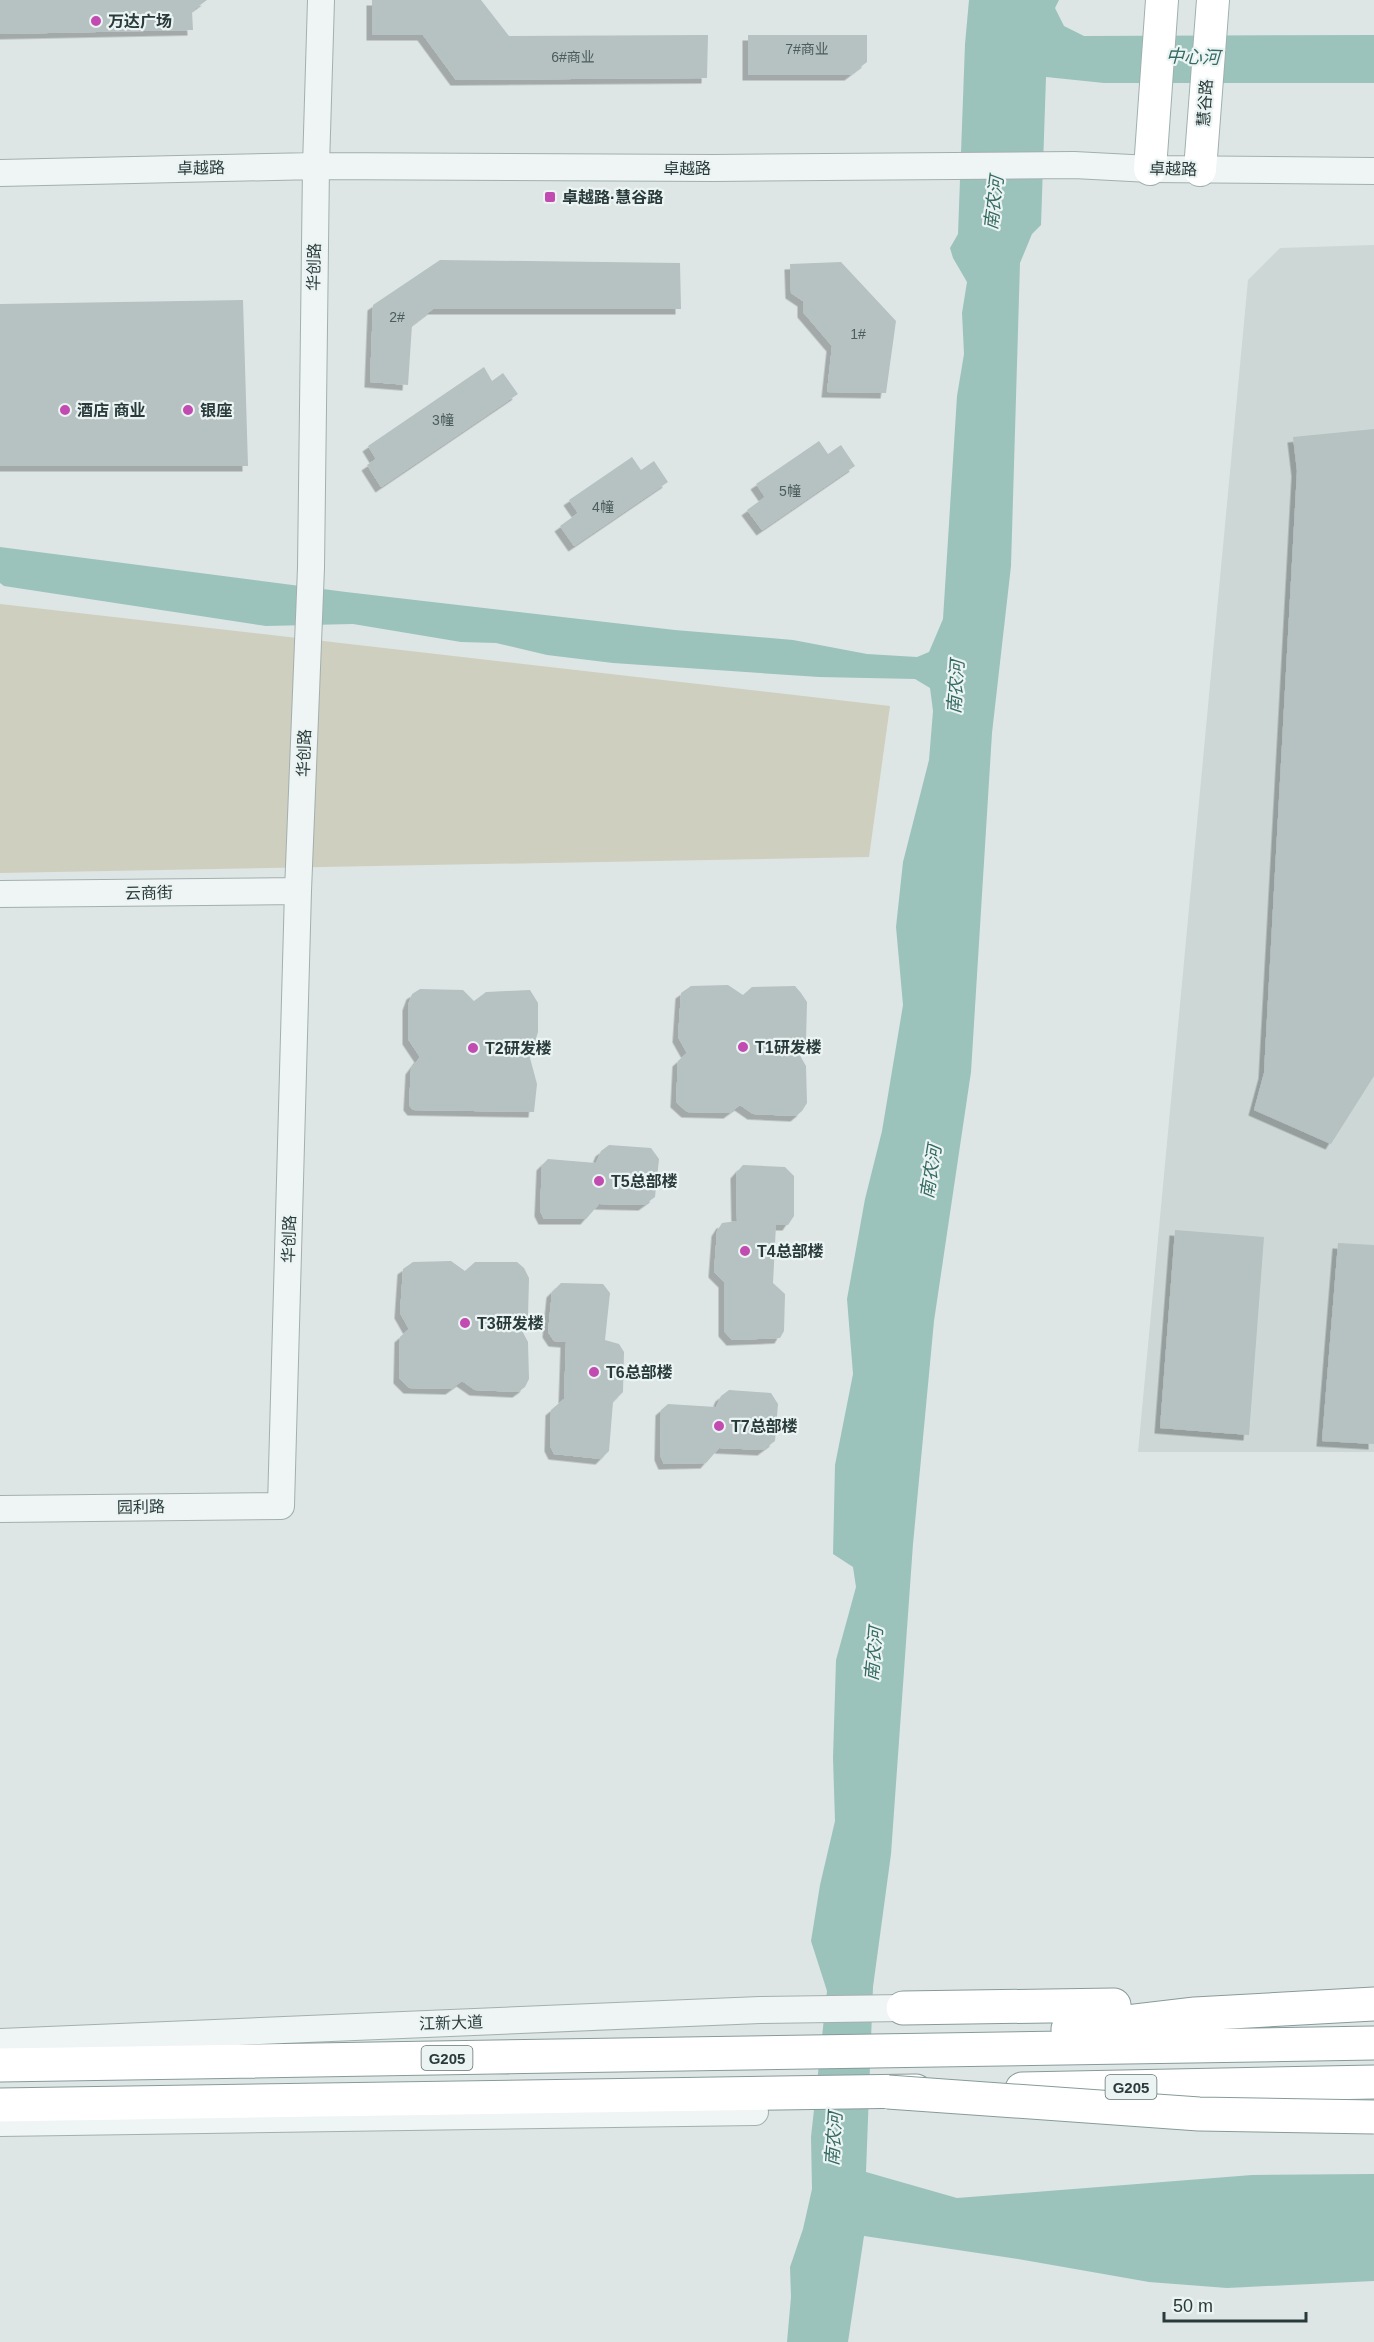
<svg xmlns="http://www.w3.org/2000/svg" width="1374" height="2342" viewBox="0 0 1374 2342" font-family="Arial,'Noto Sans SC',sans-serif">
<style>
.built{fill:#ccd7d6}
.green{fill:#cecfbf}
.water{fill:#9bc3bc}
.building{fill:#b5c2c1;filter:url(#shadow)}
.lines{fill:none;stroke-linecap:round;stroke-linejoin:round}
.minor-casing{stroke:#a3afae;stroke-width:28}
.major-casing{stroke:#9eb0ae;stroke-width:34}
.highway-casing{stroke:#869b99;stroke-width:35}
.minor{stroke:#eff4f4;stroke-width:26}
.major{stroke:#fff;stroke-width:32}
.highway{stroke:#fff;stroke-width:33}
.highway-bridge-casing{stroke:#869b99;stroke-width:35;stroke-linecap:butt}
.highway-bridge{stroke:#fff;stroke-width:33}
.poi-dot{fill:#c14bb0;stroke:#ecf4f3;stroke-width:2}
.labels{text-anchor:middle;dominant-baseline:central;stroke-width:4.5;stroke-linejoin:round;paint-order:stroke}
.number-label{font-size:14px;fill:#4b5d5c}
.shield{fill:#ecf4f3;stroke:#637272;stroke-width:1.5}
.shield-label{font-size:15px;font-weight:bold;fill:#283b3a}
.poi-label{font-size:16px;font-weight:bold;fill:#283b3a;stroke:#ecf4f3;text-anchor:start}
.street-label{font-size:16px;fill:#283b3a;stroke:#ecf4f3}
.water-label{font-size:18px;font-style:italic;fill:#366b63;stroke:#ecf4f3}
</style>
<defs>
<filter id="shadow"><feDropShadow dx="-5.5" dy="5.5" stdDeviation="0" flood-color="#0004"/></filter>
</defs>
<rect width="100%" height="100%" fill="#dde6e5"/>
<path class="built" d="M 1374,245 L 1374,1452 L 1138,1452 L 1248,280 L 1280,248 Z"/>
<path class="green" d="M 0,604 L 890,706 L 869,857 L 0,873 Z"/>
<path class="water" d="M 969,0 L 1059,0 L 1055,8 L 1064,26 L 1084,36 L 1374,35 L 1374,83 L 1104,83 L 1046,77 L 1041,225 L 1032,234 L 1020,263 L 1011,566 L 992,733 L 971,1072 L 934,1321 L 913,1544 L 891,1854 L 873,1987 L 866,2172 L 957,2198 L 1252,2175 L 1374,2174 L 1374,2281 L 1227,2288 L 1149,2282 L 1018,2259 L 864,2236 L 848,2342 L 787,2342 L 791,2297 L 790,2267 L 803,2229 L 812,2189 L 811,2137 L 827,1991 L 811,1941 L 820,1885 L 835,1821 L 833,1758 L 836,1660 L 856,1587 L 853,1567 L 833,1554 L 835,1465 L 853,1374 L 847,1299 L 865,1199 L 882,1131 L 903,1005 L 896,927 L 903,862 L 929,760 L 933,711 L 930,688 L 915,679 L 819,677 L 613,663 L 547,655 L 496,643 L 461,642 L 353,624 L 266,626 L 4,586 L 0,583 L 0,547 L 346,592 L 675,630 L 793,640 L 867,654 L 917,657 L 929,652 L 943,619 L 957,396 L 964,354 L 962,313 L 967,282 L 953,258 L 950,248 L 958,234 L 965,44 Z"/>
<path class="building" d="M 0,0 L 207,0 L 192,11 L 193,30 L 0,34 Z
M 372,0 L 481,0 L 509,36 L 708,35 L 707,78 L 456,80 L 423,35 L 372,35 Z
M 748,35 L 867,35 L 867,62 L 850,75 L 748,75 Z
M 440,260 L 680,263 L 681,309 L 433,309 L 412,325 L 408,385 L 370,382 L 373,305 Z
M 841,262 L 896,321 L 886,393 L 827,392 L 832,346 L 803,312 L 803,301 L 791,293 L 790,264 Z
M 243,300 L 248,466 L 0,466 L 0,304 Z
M 484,367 L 492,381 L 503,373 L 518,394 L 381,487 L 367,465 L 376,459 L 368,446 Z
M 1374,429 L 1374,1076 L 1331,1144 L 1254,1110 L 1264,1073 L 1297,471 L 1293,437 Z
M 819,441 L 828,454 L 841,445 L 855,466 L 762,530 L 747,510 L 765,497 L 756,484 Z
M 632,457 L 641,470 L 654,461 L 668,482 L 574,546 L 560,526 L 578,513 L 569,500 Z
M 728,985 L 743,995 L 752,987 L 795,986 L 801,993 L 807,1002 L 806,1042 L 798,1052 L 806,1066 L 807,1103 L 802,1111 L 796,1116 L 753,1114 L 740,1105 L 729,1113 L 687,1112 L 676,1102 L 678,1061 L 687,1053 L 678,1037 L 681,993 L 691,986 Z
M 420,989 L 463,990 L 474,1001 L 486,992 L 530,990 L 538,1003 L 538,1032 L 530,1058 L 537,1084 L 534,1112 L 413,1110 L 409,1105 L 411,1069 L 420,1057 L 408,1039 L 408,1005 L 412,994 Z
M 609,1145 L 651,1148 L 659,1159 L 655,1197 L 644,1205 L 599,1204 L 586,1219 L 544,1219 L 540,1211 L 542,1165 L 548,1159 L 596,1163 L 601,1151 Z
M 743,1165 L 785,1167 L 794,1176 L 794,1216 L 788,1225 L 776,1225 L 773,1283 L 785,1294 L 784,1331 L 780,1338 L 732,1340 L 724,1331 L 724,1282 L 714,1272 L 717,1231 L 722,1223 L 737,1221 L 736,1173 Z
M 1175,1230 L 1264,1237 L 1249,1435 L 1160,1428 Z
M 1338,1243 L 1374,1245 L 1374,1444 L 1322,1441 Z
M 451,1261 L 465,1271 L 475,1262 L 517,1262 L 524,1268 L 529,1278 L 528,1318 L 520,1327 L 528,1342 L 529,1379 L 525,1387 L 518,1392 L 475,1390 L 462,1381 L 451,1389 L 409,1388 L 399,1378 L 400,1337 L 409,1329 L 400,1313 L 403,1269 L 413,1262 Z
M 561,1283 L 603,1284 L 610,1293 L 605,1340 L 619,1344 L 624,1352 L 623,1392 L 613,1402 L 609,1451 L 601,1459 L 554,1454 L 550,1446 L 551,1410 L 564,1399 L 566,1342 L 554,1341 L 548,1332 L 552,1292 Z
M 729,1390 L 771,1393 L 778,1404 L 775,1441 L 763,1450 L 719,1448 L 706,1463 L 664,1464 L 660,1455 L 661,1410 L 668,1404 L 716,1407 L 721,1396 Z"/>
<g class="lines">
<g class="minor-casing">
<path id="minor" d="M 0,173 L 316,166 L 714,168 L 1074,165 L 1150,169 L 1374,171
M 0,894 L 298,891
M 0,1509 L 281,1506 L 298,891 L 311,568 L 316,166 L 321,0
M 0,2042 L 760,2010 L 903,2008
M 0,2123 L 755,2112"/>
</g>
<g class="major-casing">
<path id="major" d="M 1150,169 L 1162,0
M 1200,170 L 1213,0"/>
</g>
<g class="highway-casing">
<path id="highway" d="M 903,2008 L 1114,2005
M 1068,2029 L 1195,2014 L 1374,2004
M 0,2065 L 1374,2043
M 1022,2089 L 1374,2082
M 0,2105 L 916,2091"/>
</g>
<use href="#minor" class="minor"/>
<use href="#major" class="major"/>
<use href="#highway" class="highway"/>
<g class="highway-bridge-casing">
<path id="highway-bridge" d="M 888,2092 L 1199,2114 L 1374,2117"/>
</g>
<use href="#highway-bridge" class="highway-bridge"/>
</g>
<g class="poi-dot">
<circle cx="96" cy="21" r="6"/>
<rect x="544" y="191" width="12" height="12" rx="3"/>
<circle cx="65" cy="410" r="6"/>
<circle cx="188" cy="410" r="6"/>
<circle cx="743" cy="1047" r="6"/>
<circle cx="473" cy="1048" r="6"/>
<circle cx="599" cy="1181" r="6"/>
<circle cx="745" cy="1251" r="6"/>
<circle cx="465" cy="1323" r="6"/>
<circle cx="594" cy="1372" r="6"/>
<circle cx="719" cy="1426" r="6"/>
</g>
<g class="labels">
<g class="number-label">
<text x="807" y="49">7#商业</text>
<text x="573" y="57">6#商业</text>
<text x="397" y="317">2#</text>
<text x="858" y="334">1#</text>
<text x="443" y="420">3幢</text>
<text x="790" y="491">5幢</text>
<text x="603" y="507">4幢</text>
</g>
<g class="shield">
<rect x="421.5" y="2046" width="51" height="24" rx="4.5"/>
<rect x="1105.5" y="2075" width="51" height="24" rx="4.5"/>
</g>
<g class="shield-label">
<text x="447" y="2058">G205</text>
<text x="1131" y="2087">G205</text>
</g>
<g class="poi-label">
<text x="108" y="21">万达广场</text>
<text x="562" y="197">卓越路·慧谷路</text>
<text x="77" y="410">酒店 商业</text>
<text x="200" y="410">银座</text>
<text x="755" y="1047">T1研发楼</text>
<text x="485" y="1048">T2研发楼</text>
<text x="611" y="1181">T5总部楼</text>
<text x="757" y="1251">T4总部楼</text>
<text x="477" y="1323">T3研发楼</text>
<text x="606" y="1372">T6总部楼</text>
<text x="731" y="1426">T7总部楼</text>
</g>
<g class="street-label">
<text transform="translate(1205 103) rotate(-86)">慧谷路</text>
<text transform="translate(201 168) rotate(-1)">卓越路</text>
<text x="687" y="168">卓越路</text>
<text transform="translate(1173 169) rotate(1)">卓越路</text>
<text transform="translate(314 267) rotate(-89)">华创路</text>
<text transform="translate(304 753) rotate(-88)">华创路</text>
<text transform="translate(149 893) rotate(-1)">云商街</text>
<text transform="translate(289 1239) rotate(-88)">华创路</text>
<text transform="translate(141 1507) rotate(-1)">园利路</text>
<text transform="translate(451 2023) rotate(-2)">江新大道</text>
</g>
<g class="water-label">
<text transform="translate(1193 57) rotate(2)">中心河</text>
<text transform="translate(994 203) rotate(-83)">南农河</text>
<text transform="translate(956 687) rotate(-86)">南农河</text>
<text transform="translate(931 1172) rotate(-81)">南农河</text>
<text transform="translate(874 1654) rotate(-85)">南农河</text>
<text transform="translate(834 2139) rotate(-86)">南农河</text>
</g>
</g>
<path d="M1164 2312v9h142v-9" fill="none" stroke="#283b3a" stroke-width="3"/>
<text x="1173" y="2312" font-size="18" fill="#283b3a" stroke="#ecf4f3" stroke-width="4.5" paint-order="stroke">50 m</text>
</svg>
